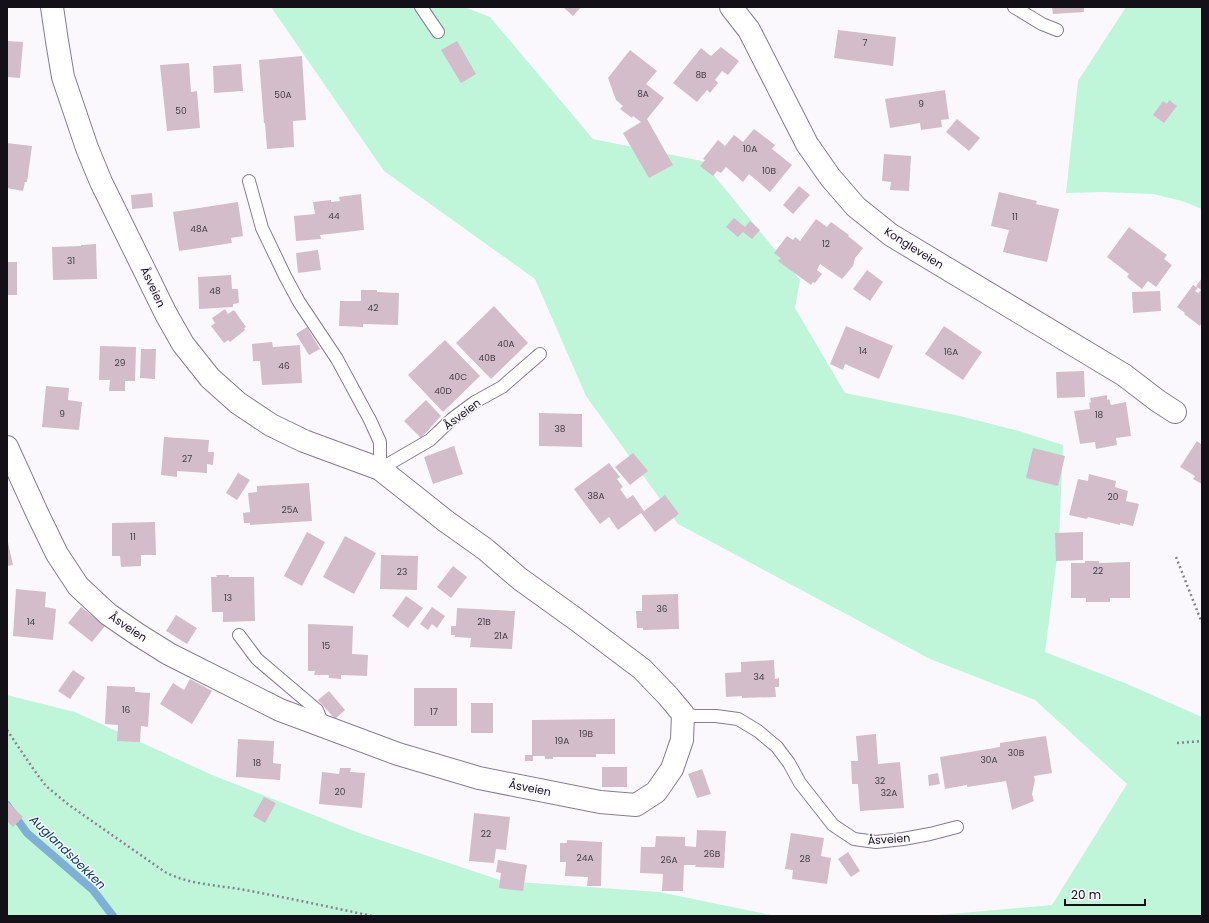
<svg xmlns="http://www.w3.org/2000/svg" width="1209" height="923" viewBox="0 0 1209 923" font-family="Poppins,sans-serif">
<style>
.green{fill:#bff5d8}
.lines{fill:none;stroke-linecap:round;stroke-linejoin:round}
.stream{stroke:#7fafd4;stroke-width:8}
.building{fill:#d3bdcb}
.lane-casing{stroke:#867c90;stroke-width:14}
.street-casing{stroke:#867c90;stroke-width:24}
.path{stroke:#88848b;stroke-width:2.5;stroke-dasharray:2 3;stroke-linecap:butt}
.lane{stroke:#fff;stroke-width:12}
.street{stroke:#fff;stroke-width:22}
.labels{text-anchor:middle;dominant-baseline:central;stroke-width:3;stroke-linejoin:round;paint-order:stroke}
.number-label{font-size:9px;fill:#443b45}
.street-label{font-size:11px;fill:#141018;stroke:#fbf8fd}
.water-label{font-size:12px;font-style:italic;fill:#034064;stroke:#fbf8fd}
</style>
<rect width="100%" height="100%" fill="#fbf8fd"/>
<path class="green" d="M 271,7 L 464,7 L 490,17 L 593,139 L 702,161 L 800,280 L 795,308 L 845,393 L 960,416 L 1019,431 L 1063,445 L 1059,542 L 1045,652 L 1125,683 L 1202,717 L 1202,916 L 928,916 L 1052,905 L 1127,784 L 1035,700 L 930,659 L 678,524 L 586,396 L 535,279 L 384,171 Z
M 1126,7 L 1202,7 L 1202,209 L 1182,201 L 1153,194 L 1102,192 L 1066,193 L 1078,81 Z
M 7,695 L 75,712 L 212,775 L 362,834 L 503,881 L 659,892 L 776,916 L 7,916 Z"/>
<g class="lines">
<path class="stream" d="M 7,805 L 27,833 L 93,890 L 113,916"/>
</g>
<path class="building" d="M 563,7 L 581,7 L 573,16 Z
M 1052,7 L 1084,7 L 1084,12 L 1053,14 Z
M 838,30 L 896,37 L 893,66 L 834,58 Z
M 7,41 L 23,42 L 20,78 L 7,77 Z
M 457,41 L 476,74 L 461,83 L 441,50 Z
M 721,47 L 739,61 L 728,75 L 722,71 L 715,80 L 718,83 L 710,93 L 707,90 L 697,102 L 673,83 L 701,48 L 711,56 Z
M 630,50 L 657,71 L 646,84 L 664,98 L 647,119 L 673,165 L 649,178 L 623,133 L 641,122 L 633,116 L 632,118 L 620,109 L 623,106 L 616,100 L 608,78 Z
M 302,56 L 306,120 L 293,121 L 294,147 L 267,149 L 265,123 L 264,123 L 259,60 Z
M 189,63 L 191,92 L 197,91 L 200,128 L 167,131 L 160,65 Z
M 241,64 L 243,91 L 214,93 L 213,66 Z
M 945,90 L 949,119 L 941,120 L 942,127 L 921,130 L 920,123 L 890,128 L 885,99 Z
M 1169,100 L 1177,106 L 1164,123 L 1153,115 L 1163,101 L 1167,104 Z
M 957,119 L 980,138 L 969,151 L 946,132 Z
M 754,129 L 775,145 L 772,149 L 792,165 L 770,192 L 749,174 L 743,182 L 726,167 L 721,173 L 717,171 L 713,176 L 700,166 L 705,160 L 703,159 L 718,140 L 725,146 L 734,135 L 743,142 Z
M 7,143 L 32,146 L 27,182 L 25,182 L 23,191 L 7,188 Z
M 884,154 L 911,156 L 909,191 L 890,190 L 891,182 L 882,181 Z
M 799,186 L 810,195 L 793,214 L 783,205 Z
M 999,192 L 1037,201 L 1036,204 L 1059,209 L 1047,262 L 1003,252 L 1009,230 L 991,226 Z
M 152,193 L 153,207 L 132,209 L 131,195 Z
M 361,194 L 364,230 L 320,235 L 321,239 L 296,241 L 294,216 L 315,214 L 313,202 L 331,200 L 331,202 L 340,201 L 339,197 Z
M 238,202 L 243,236 L 231,238 L 232,243 L 179,251 L 173,212 Z
M 734,218 L 745,227 L 750,221 L 760,230 L 752,239 L 743,232 L 738,237 L 726,227 Z
M 816,219 L 827,227 L 831,222 L 849,235 L 848,236 L 863,248 L 855,258 L 853,266 L 842,279 L 820,264 L 817,270 L 822,274 L 815,283 L 813,282 L 811,285 L 778,261 L 781,258 L 774,253 L 787,236 L 793,240 L 795,237 L 800,241 Z
M 1129,227 L 1167,255 L 1164,259 L 1172,265 L 1156,287 L 1148,281 L 1142,289 L 1127,277 L 1129,274 L 1107,257 Z
M 96,244 L 97,279 L 53,280 L 52,247 L 81,246 L 81,245 Z
M 318,250 L 321,270 L 298,273 L 296,253 Z
M 7,262 L 17,262 L 17,295 L 7,295 Z
M 867,270 L 883,282 L 870,301 L 853,289 Z
M 231,275 L 232,289 L 238,289 L 239,303 L 233,304 L 233,307 L 199,309 L 198,277 Z
M 1202,278 L 1202,322 L 1200,326 L 1184,314 L 1185,313 L 1177,307 L 1193,285 L 1198,288 L 1195,291 L 1198,293 L 1201,290 L 1196,286 Z
M 361,290 L 377,290 L 377,292 L 399,293 L 398,325 L 363,324 L 363,327 L 339,326 L 340,301 L 361,301 Z
M 1160,291 L 1161,311 L 1133,313 L 1132,292 Z
M 494,306 L 528,343 L 491,379 L 456,343 Z
M 225,309 L 228,314 L 234,310 L 246,327 L 244,328 L 245,330 L 230,342 L 228,340 L 224,343 L 211,326 L 215,323 L 212,318 Z
M 846,326 L 893,346 L 879,379 L 845,364 L 843,370 L 830,364 Z
M 944,326 L 982,352 L 963,380 L 925,354 Z
M 307,327 L 320,349 L 309,355 L 296,334 Z
M 445,340 L 480,376 L 443,412 L 408,375 Z
M 272,342 L 273,347 L 300,345 L 302,383 L 262,385 L 260,361 L 253,361 L 252,344 Z
M 100,346 L 136,347 L 135,381 L 125,381 L 125,391 L 109,391 L 110,380 L 99,380 Z
M 141,349 L 156,349 L 155,379 L 140,378 Z
M 1084,371 L 1085,397 L 1057,398 L 1056,372 Z
M 46,386 L 69,388 L 68,400 L 82,402 L 79,430 L 42,427 Z
M 1107,395 L 1107,400 L 1109,399 L 1111,405 L 1126,402 L 1131,436 L 1116,438 L 1117,445 L 1096,449 L 1095,442 L 1080,444 L 1074,411 L 1090,409 L 1089,403 L 1091,402 L 1090,398 Z
M 426,400 L 441,416 L 421,438 L 404,421 Z
M 539,413 L 582,414 L 582,447 L 539,446 Z
M 164,437 L 209,440 L 208,452 L 214,452 L 213,465 L 207,464 L 207,473 L 177,471 L 177,477 L 161,475 Z
M 1197,441 L 1202,445 L 1202,484 L 1193,479 L 1195,476 L 1180,467 Z
M 454,446 L 463,474 L 433,484 L 424,457 Z
M 1033,448 L 1065,456 L 1058,486 L 1026,478 Z
M 633,453 L 648,471 L 630,485 L 615,467 Z
M 609,463 L 620,477 L 617,479 L 623,487 L 620,489 L 627,499 L 633,495 L 644,511 L 665,495 L 679,514 L 655,532 L 641,513 L 618,530 L 609,517 L 600,524 L 574,489 Z
M 238,473 L 250,480 L 237,500 L 226,493 Z
M 1089,474 L 1116,481 L 1115,487 L 1128,491 L 1126,501 L 1139,504 L 1133,526 L 1120,523 L 1120,525 L 1088,517 L 1087,519 L 1069,515 L 1078,479 L 1088,481 Z
M 309,483 L 312,521 L 250,525 L 250,523 L 244,523 L 243,513 L 250,512 L 248,493 L 257,492 L 257,486 Z
M 155,522 L 156,555 L 141,555 L 141,566 L 121,567 L 120,556 L 112,556 L 112,523 Z
M 307,532 L 325,542 L 302,586 L 284,576 Z
M 1083,532 L 1083,560 L 1056,561 L 1055,533 Z
M 345,536 L 376,553 L 354,594 L 323,577 Z
M 7,538 L 13,565 L 7,566 Z
M 381,555 L 418,556 L 417,590 L 380,589 Z
M 1085,561 L 1099,561 L 1099,563 L 1130,562 L 1130,598 L 1110,598 L 1110,602 L 1086,602 L 1086,598 L 1071,598 L 1071,563 L 1085,563 Z
M 453,566 L 467,577 L 451,598 L 437,587 Z
M 216,575 L 229,575 L 229,577 L 254,577 L 255,621 L 223,622 L 223,612 L 212,612 L 211,577 L 217,577 Z
M 16,589 L 46,592 L 45,607 L 56,609 L 53,640 L 13,636 Z
M 678,594 L 679,629 L 643,630 L 643,628 L 637,628 L 636,611 L 642,611 L 642,595 Z
M 406,596 L 423,608 L 408,628 L 392,616 Z
M 81,607 L 105,626 L 92,642 L 68,623 Z
M 432,607 L 445,616 L 437,628 L 432,624 L 428,630 L 420,624 Z
M 457,608 L 515,611 L 512,649 L 470,647 L 471,638 L 455,637 L 455,635 L 451,635 L 451,626 L 456,626 Z
M 176,615 L 197,628 L 187,644 L 166,631 Z
M 308,624 L 353,626 L 352,654 L 368,655 L 367,676 L 341,675 L 341,679 L 329,678 L 329,675 L 314,675 L 315,671 L 308,671 Z
M 774,660 L 775,679 L 779,678 L 779,687 L 775,687 L 776,697 L 742,698 L 742,696 L 726,697 L 725,673 L 741,672 L 741,662 Z
M 73,670 L 85,678 L 70,699 L 58,691 Z
M 190,679 L 212,691 L 192,724 L 160,704 L 173,683 L 184,690 Z
M 107,686 L 135,687 L 135,692 L 150,693 L 148,727 L 141,726 L 140,742 L 117,741 L 118,725 L 105,724 Z
M 414,688 L 457,688 L 457,726 L 414,726 Z
M 329,691 L 345,710 L 335,719 L 318,700 Z
M 471,703 L 493,703 L 493,733 L 471,733 Z
M 615,719 L 615,754 L 596,754 L 596,757 L 553,757 L 553,759 L 545,759 L 545,756 L 533,756 L 533,761 L 525,761 L 525,755 L 532,755 L 532,720 Z
M 876,734 L 878,764 L 900,762 L 904,808 L 860,811 L 858,784 L 852,784 L 851,761 L 858,761 L 856,736 Z
M 1046,736 L 1052,773 L 1034,776 L 1035,780 L 1032,794 L 1034,801 L 1012,810 L 1006,781 L 967,787 L 967,785 L 945,789 L 940,757 L 1000,747 L 1000,743 Z
M 238,739 L 274,741 L 273,763 L 281,764 L 280,780 L 236,777 Z
M 602,767 L 627,767 L 627,787 L 602,787 Z
M 340,768 L 351,768 L 350,772 L 365,773 L 362,808 L 319,804 L 322,772 L 339,774 Z
M 702,769 L 711,794 L 697,798 L 688,774 Z
M 938,773 L 940,784 L 929,786 L 928,775 Z
M 264,797 L 276,803 L 265,823 L 253,816 Z
M 7,801 L 23,817 L 13,827 L 7,821 Z
M 474,813 L 510,817 L 506,850 L 496,849 L 494,863 L 469,861 Z
M 697,830 L 726,831 L 724,868 L 695,867 L 696,865 L 684,865 L 683,891 L 662,891 L 663,874 L 640,873 L 641,847 L 655,847 L 656,836 L 685,837 L 685,846 L 696,847 Z
M 791,833 L 824,838 L 821,856 L 831,858 L 827,884 L 792,879 L 793,870 L 785,869 Z
M 567,840 L 602,842 L 601,886 L 587,886 L 588,877 L 565,876 L 566,862 L 560,862 L 560,843 L 567,843 Z
M 848,852 L 860,871 L 851,877 L 838,859 Z
M 498,860 L 527,865 L 523,891 L 499,888 L 501,873 L 496,872 Z"/>
<g class="lines">
<g class="lane-casing">
<path id="lane" d="M 421,7 L 438,32
M 1014,7 L 1042,24 L 1057,30
M 249,181 L 262,228 L 285,276 L 299,302 L 337,359 L 370,420 L 380,442 L 380,457 L 377,467
M 380,469 L 430,440 L 452,419 L 475,402 L 502,387 L 540,354
M 239,635 L 257,659 L 317,710 L 324,727
M 683,714 L 695,716 L 716,716 L 738,719 L 758,731 L 777,747 L 789,763 L 800,783 L 833,825 L 854,839 L 876,842 L 903,839 L 930,834 L 957,827"/>
</g>
<g class="street-casing">
<path id="street" d="M 731,7 L 749,30 L 807,144 L 830,177 L 856,207 L 891,235 L 1124,375 L 1158,401 L 1175,412
M 7,447 L 38,515 L 57,554 L 78,586 L 108,614 L 137,634 L 169,654 L 280,710 L 398,754 L 479,778 L 600,802 L 636,805 L 656,792 L 672,769 L 682,740 L 683,714 L 668,696 L 642,669 L 577,620 L 520,579 L 485,549 L 447,522 L 380,469 L 304,441 L 271,425 L 238,403 L 210,378 L 183,344 L 166,314 L 101,182 L 87,148 L 63,77 L 57,41 L 52,7"/>
</g>
<path class="path" d="M 1176,557 L 1202,623
M 7,730 L 34,770 L 46,786 L 69,805 L 165,872 C 190,885 218,885 245,890 C 288,898 330,907 372,916
M 1177,743 L 1202,741"/>
<use href="#lane" class="lane"/>
<use href="#street" class="street"/>
</g>
<g class="labels">
<g class="number-label">
<text x="865" y="43">7</text>
<text x="701" y="75">8B</text>
<text x="643" y="94">8A</text>
<text x="283" y="95">50A</text>
<text x="921" y="104">9</text>
<text x="181" y="111">50</text>
<text x="750" y="149">10A</text>
<text x="769" y="171">10B</text>
<text x="334" y="216">44</text>
<text x="1015" y="217">11</text>
<text x="199" y="229">48A</text>
<text x="826" y="244">12</text>
<text x="71" y="261">31</text>
<text x="215" y="291">48</text>
<text x="373" y="308">42</text>
<text x="506" y="344">40A</text>
<text x="863" y="351">14</text>
<text x="951" y="352">16A</text>
<text x="487" y="358">40B</text>
<text x="120" y="363">29</text>
<text x="284" y="366">46</text>
<text x="458" y="377">40C</text>
<text x="443" y="391">40D</text>
<text x="62" y="414">9</text>
<text x="1099" y="415">18</text>
<text x="560" y="429">38</text>
<text x="187" y="459">27</text>
<text x="596" y="496">38A</text>
<text x="1113" y="497">20</text>
<text x="290" y="510">25A</text>
<text x="133" y="537">11</text>
<text x="1098" y="571">22</text>
<text x="402" y="572">23</text>
<text x="228" y="598">13</text>
<text x="662" y="609">36</text>
<text x="31" y="622">14</text>
<text x="484" y="622">21B</text>
<text x="501" y="636">21A</text>
<text x="326" y="646">15</text>
<text x="759" y="677">34</text>
<text x="126" y="710">16</text>
<text x="434" y="712">17</text>
<text x="586" y="734">19B</text>
<text x="562" y="741">19A</text>
<text x="1016" y="753">30B</text>
<text x="989" y="760">30A</text>
<text x="257" y="763">18</text>
<text x="880" y="781">32</text>
<text x="340" y="792">20</text>
<text x="889" y="793">32A</text>
<text x="486" y="834">22</text>
<text x="712" y="854">26B</text>
<text x="585" y="858">24A</text>
<text x="805" y="859">28</text>
<text x="669" y="860">26A</text>
</g>
<g class="street-label">
<text transform="translate(914 248) rotate(32)">Kongleveien</text>
<text transform="translate(153 287) rotate(65)">Åsveien</text>
<text transform="translate(462 414) rotate(-37)">Åsveien</text>
<text transform="translate(128 627) rotate(34)">Åsveien</text>
<text transform="translate(530 788) rotate(11)">Åsveien</text>
<text transform="translate(889 839) rotate(-4)">Åsveien</text>
</g>
<g class="water-label">
<text transform="translate(68 852) rotate(44)">Auglandsbekken</text>
</g>
</g>
<rect width="1209" height="923" fill="none" stroke="#141018" stroke-width="16"/>
<path d="M1065 899v6h80v-6" fill="none" stroke="#141018" stroke-width="2"/>
<text x="1071" y="899" font-size="12" fill="#141018" stroke="#fbf8fd" stroke-width="3" paint-order="stroke">20 m</text>
</svg>
